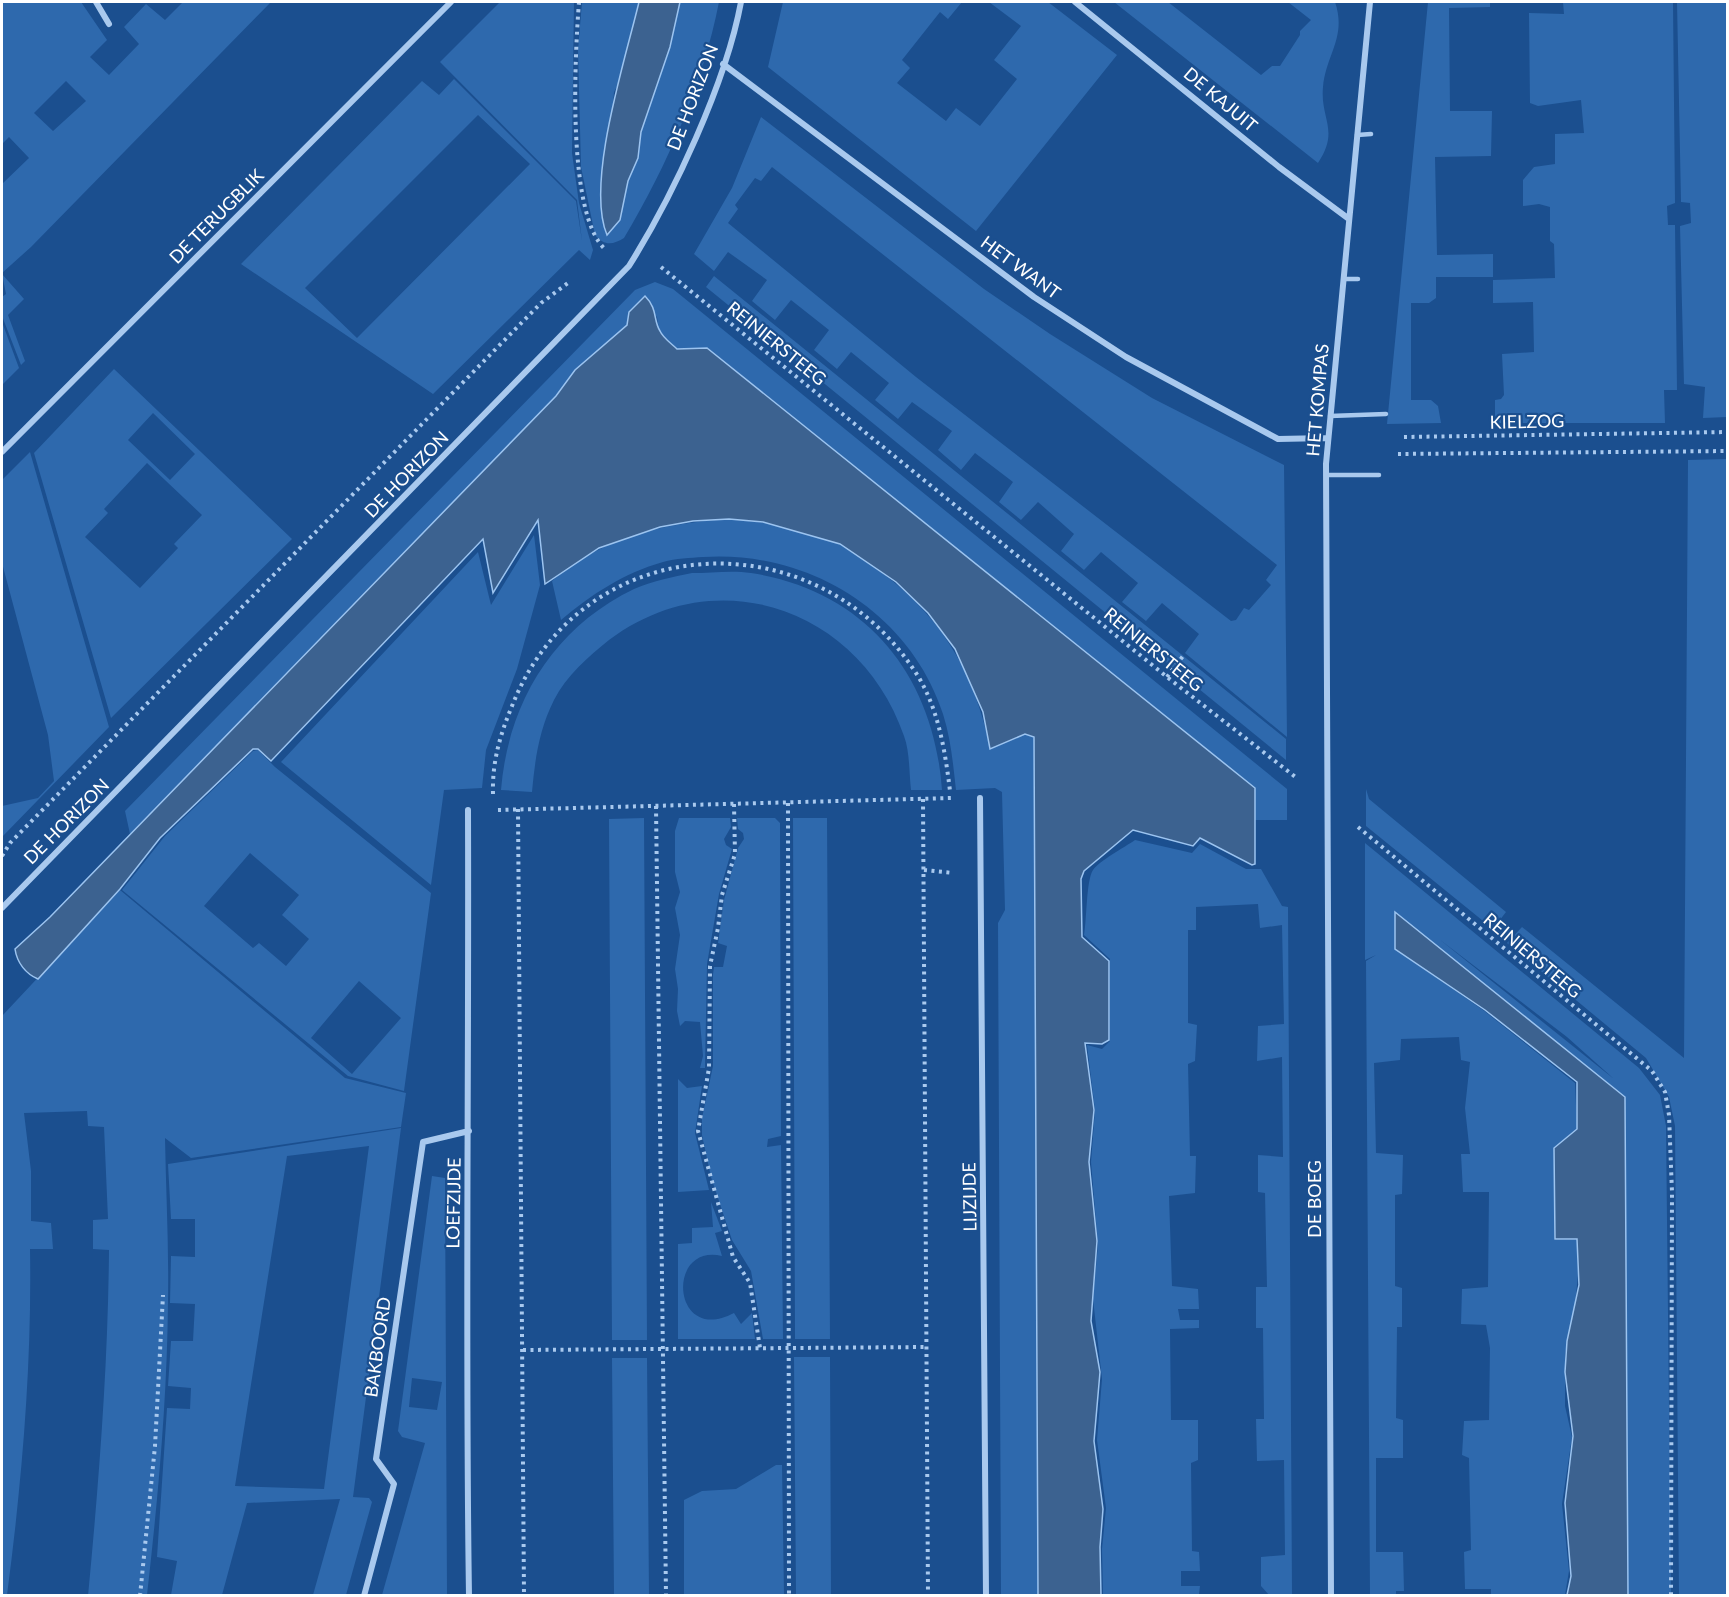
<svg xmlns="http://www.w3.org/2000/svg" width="1729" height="1597" viewBox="0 0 1729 1597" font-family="Lato,sans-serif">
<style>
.green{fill:#2e69ad;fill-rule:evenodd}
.water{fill:#3c6290;stroke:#9cc4f0;stroke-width:1.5}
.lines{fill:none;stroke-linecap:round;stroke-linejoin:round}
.path{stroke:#a9c9ee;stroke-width:4;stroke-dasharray:3 4.5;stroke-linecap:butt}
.lane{stroke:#a9c9ee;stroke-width:4.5}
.street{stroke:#a9c9ee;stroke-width:6}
.labels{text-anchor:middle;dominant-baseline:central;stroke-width:4.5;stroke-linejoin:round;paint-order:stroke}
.street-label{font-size:18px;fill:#fff;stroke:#1b4f8f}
</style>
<rect width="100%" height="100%" fill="#1b4f8f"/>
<path class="green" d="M 2,2 L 81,2 L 107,40 L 90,57 L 109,75 L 139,44 L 124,27 L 146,4 L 165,20 L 183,2 L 271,2 L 31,247 L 2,273 L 2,184 L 29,158 L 9,137 L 2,144 ZM 66,81 L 86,101 L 53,131 L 34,113 Z
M 500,2 L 574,2 L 572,153 L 579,203 L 593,250 L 590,260 L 579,250 L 433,394 L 241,264 L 422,81 L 439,95 L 454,79 L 576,201 L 582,241 L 577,200 L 440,62 ZM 478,115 L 530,164 L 357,338 L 305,288 Z
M 582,2 L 639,2 L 621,79 L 614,92 L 612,116 L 607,136 L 604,227 L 607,235 L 620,220 L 628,181 L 638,158 L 641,132 L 670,47 L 680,2 L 719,2 C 703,84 667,166 624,238 C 613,245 604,246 595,235 L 581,167 L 578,50 Z
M 783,2 L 962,2 L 948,19 L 940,12 L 902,60 L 910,68 L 897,83 L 946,121 L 956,108 L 980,126 L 1017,79 L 994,60 L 1021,26 L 989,2 L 1048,2 L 1117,55 L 976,231 L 768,67 Z
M 1114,2 L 1168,2 L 1261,75 L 1272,66 L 1280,66 L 1300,35 L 1300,31 L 1311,20 L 1288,2 L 1335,2 C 1347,37 1326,54 1323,87 C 1320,119 1340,130 1318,163 Z
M 1428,2 L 1490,2 L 1490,7 L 1449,8 L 1450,111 L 1492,111 L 1491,156 L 1435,157 L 1437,255 L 1493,254 L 1493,277 L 1436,277 L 1436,298 L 1429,303 L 1411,303 L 1411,400 L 1431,400 L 1438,406 L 1441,423 L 1387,424 Z
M 1563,2 L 1673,2 L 1675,203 L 1667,206 L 1668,225 L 1675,225 L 1677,390 L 1664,390 L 1665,423 L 1495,423 L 1495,400 L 1501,399 L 1504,395 L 1502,354 L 1534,352 L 1533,302 L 1493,303 L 1493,280 L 1555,278 L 1554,244 L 1550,241 L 1550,207 L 1539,204 L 1523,206 L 1523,180 L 1534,167 L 1555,164 L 1555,134 L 1584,133 L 1581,100 L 1538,106 L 1530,103 L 1529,13 L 1564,14 Z
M 1677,2 L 1727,2 L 1727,417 L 1703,418 L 1705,387 L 1684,384 L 1680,226 L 1691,223 L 1690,203 L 1681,202 Z
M 761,117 L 984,289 L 1050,334 L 1152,398 L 1284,465 L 1287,737 L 1185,653 L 1199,634 L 1162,603 L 1146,621 L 1122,602 L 1138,583 L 1101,552 L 1084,570 L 1061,551 L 1074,534 L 1038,502 L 1021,520 L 999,502 L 1013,482 L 975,453 L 961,470 L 938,450 L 952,431 L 912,402 L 898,419 L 875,400 L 889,383 L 851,352 L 837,369 L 814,350 L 829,330 L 791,300 L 775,320 L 752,301 L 767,280 L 728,252 L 714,271 L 694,254 L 732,188 ZM 772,167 L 1277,565 L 1266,580 L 1271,585 L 1249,610 L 1244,608 L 1236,620 L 1231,621 L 916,377 L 728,223 L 738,209 L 735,205 L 755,178 L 761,181 Z
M 2,274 L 24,299 L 8,315 L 25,361 L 21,365 L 2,316 L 2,297 L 6,294 Z
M 714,276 L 1286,739 L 1286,760 L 706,287 Z
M 655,282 L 673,289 L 1287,789 L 1287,820 L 1255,820 L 1255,788 L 708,348 L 677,349 L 659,331 L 657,317 L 638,304 L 629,312 L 627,325 L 575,370 L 556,396 L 130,834 L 125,811 L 635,290 Z
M 2,322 L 19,368 L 2,385 Z
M 114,369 L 292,539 L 111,718 L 34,453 ZM 153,413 L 195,454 L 170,480 L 128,440 ZM 147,463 L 202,515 L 174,544 L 178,548 L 140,588 L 85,537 L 108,513 L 104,509 Z
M 30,452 L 109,727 L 2,837 L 2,806 L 38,798 L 54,781 L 48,735 L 2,563 L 2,480 Z
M 1727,459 L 1728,1595 L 1679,1596 L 1675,1126 L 1669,1097 L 1646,1058 L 1507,943 L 1522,927 L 1684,1058 L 1688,460 Z
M 729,519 C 764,522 810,528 841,545 C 851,550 861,559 871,565 C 938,611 974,669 990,748 L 1025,734 L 1034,737 L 1038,1595 L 1001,1595 L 998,923 L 1005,910 L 1002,792 L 995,788 L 956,790 C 953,764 951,739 943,714 C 910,612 808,550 703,557 C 690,558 676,558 663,562 C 624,573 592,594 561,620 L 552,581 C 602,537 664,523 729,519 Z
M 534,535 L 540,585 L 517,669 L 486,750 L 482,788 L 444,790 L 431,885 L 281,762 L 478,552 L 491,605 Z
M 692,573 C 711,573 732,570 751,573 C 867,591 934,676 942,790 L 911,790 C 909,773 910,752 904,736 C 861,610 718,558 609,640 C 589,656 566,676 554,700 C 539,730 535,759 532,792 L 501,790 C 508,703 553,628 634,589 C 652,581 673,577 692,573 Z
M 258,750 L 275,767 L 431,893 L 404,1091 L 348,1076 L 122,890 L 165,836 L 253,751 ZM 250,853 L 299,895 L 282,915 L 309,939 L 286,966 L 259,943 L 253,948 L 204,906 ZM 359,981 L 401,1018 L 352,1074 L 311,1038 Z
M 1366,789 L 1369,799 L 1506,912 L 1493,929 L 1366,826 Z
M 644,818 L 647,1340 L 612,1340 L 609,819 Z
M 679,818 L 730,818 L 731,827 L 724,839 L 726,845 L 732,849 L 719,894 L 707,964 L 705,1068 L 700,1068 L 703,1056 L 700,1022 L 685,1021 L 680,1026 L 677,1011 L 678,989 L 675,969 L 680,935 L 675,908 L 680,892 L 675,872 L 675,831 Z
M 737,818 L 775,818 L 780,823 L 781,1136 L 768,1139 L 767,1147 L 781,1145 L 783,1339 L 763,1339 L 751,1271 L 732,1240 L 711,1177 L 702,1135 L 702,1118 L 713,1066 L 713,974 L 714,967 L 723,967 L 727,946 L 718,943 L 724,900 L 738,848 L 744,839 L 743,833 L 738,829 Z
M 793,818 L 827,818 L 830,1339 L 795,1339 Z
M 1135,840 L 1192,853 L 1200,844 L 1246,869 L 1261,869 L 1282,906 L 1288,907 L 1292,1595 L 1269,1595 L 1261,1586 L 1261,1557 L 1285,1555 L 1284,1460 L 1257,1461 L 1256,1419 L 1264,1419 L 1263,1328 L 1256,1328 L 1256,1287 L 1267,1287 L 1265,1193 L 1258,1192 L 1258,1155 L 1283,1157 L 1282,1057 L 1257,1061 L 1258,1026 L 1284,1024 L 1282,925 L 1260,928 L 1258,904 L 1196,907 L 1196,930 L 1188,930 L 1188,1023 L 1197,1025 L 1195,1061 L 1188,1064 L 1190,1156 L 1196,1156 L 1195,1193 L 1169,1196 L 1172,1286 L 1198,1289 L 1199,1309 L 1178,1309 L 1180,1320 L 1199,1320 L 1199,1328 L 1170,1329 L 1171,1420 L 1198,1420 L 1198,1460 L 1191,1463 L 1192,1551 L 1199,1552 L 1200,1571 L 1181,1571 L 1181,1586 L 1200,1586 L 1199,1594 L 1103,1595 L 1102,1549 L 1106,1508 L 1097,1440 L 1102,1379 L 1093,1299 L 1098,1245 L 1091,1162 L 1095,1110 L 1087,1045 L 1102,1049 L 1110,1041 L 1110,959 L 1084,935 C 1087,919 1086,881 1093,870 C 1099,861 1125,847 1135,840 Z
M 1365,843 L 1639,1068 L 1660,1095 L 1666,1126 L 1671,1595 L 1628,1595 L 1625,1097 L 1395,913 L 1395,949 L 1483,1010 L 1575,1083 L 1577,1128 L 1554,1148 L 1554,1240 L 1577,1240 L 1578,1274 L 1575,1306 L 1565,1354 L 1565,1406 L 1572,1437 L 1562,1504 L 1569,1571 L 1565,1595 L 1491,1595 L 1491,1589 L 1465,1589 L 1464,1552 L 1471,1550 L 1469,1458 L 1462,1455 L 1464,1421 L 1489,1420 L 1490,1348 L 1486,1325 L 1461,1324 L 1462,1289 L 1488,1287 L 1489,1192 L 1463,1192 L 1461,1154 L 1470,1154 L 1465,1108 L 1470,1062 L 1461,1060 L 1459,1037 L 1401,1039 L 1400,1060 L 1374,1063 L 1376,1153 L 1403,1155 L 1402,1194 L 1395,1195 L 1395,1286 L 1402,1288 L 1402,1327 L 1397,1327 L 1396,1418 L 1403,1420 L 1403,1458 L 1376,1458 L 1376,1552 L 1403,1552 L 1404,1591 L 1396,1591 L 1396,1595 L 1370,1595 L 1366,961 L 1376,955 L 1365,960 ZM 1439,939 L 1567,1037 L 1614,1079 Z
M 120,890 L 345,1078 L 406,1093 L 401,1127 L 191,1158 L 165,1138 C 166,1193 169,1248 168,1303 C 167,1401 158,1498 147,1595 L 88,1596 C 99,1480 108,1366 109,1250 L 93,1249 L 93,1220 L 108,1219 L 104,1127 L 88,1126 L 87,1111 L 24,1113 L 31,1171 L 31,1221 L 51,1223 L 53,1249 L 30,1249 C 32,1365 22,1481 7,1595 L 2,1595 L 2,1016 Z
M 678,1079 L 687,1088 L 702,1086 L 695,1133 L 709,1190 L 678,1192 Z
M 401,1128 L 353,1497 L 369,1498 L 372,1502 L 346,1595 L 313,1595 L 340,1499 L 247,1503 L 222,1595 L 171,1595 L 177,1561 L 157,1557 L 167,1408 L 190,1409 L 191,1388 L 168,1386 L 171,1341 L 193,1341 L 195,1304 L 170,1303 L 171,1256 L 195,1257 L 195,1219 L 171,1219 L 168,1164 ZM 369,1146 L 324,1489 L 235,1486 L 287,1156 Z
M 432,1176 L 445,1178 L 447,1595 L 382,1595 L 425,1443 L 402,1437 L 398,1431 ZM 412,1378 L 442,1382 L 437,1410 L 409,1407 Z
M 711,1202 L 722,1231 L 715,1233 L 722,1256 C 665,1243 672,1346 734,1313 L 741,1324 L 752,1313 L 755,1339 L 678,1339 L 678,1244 L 692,1243 L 692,1228 L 713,1227 Z
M 794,1357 L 830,1357 L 831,1595 L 796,1595 Z
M 612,1358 L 647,1358 L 649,1595 L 614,1595 Z
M 776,1465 L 782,1465 L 784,1595 L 684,1595 L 684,1500 L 702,1491 L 736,1489 Z"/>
<path class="water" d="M 639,2 L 680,2 L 670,47 L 641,132 L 638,158 L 628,181 L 620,220 L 607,235 C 585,183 626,57 639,2 Z
M 645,296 C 658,309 653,320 660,331 C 663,338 672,344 677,349 L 707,348 L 1255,788 L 1255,864 L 1252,865 L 1200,838 L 1193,846 L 1133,830 L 1084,871 L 1081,879 L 1082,937 L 1109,961 L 1109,1040 L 1102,1044 L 1085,1043 L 1094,1110 L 1089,1162 L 1097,1241 L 1091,1321 L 1100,1372 L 1094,1441 L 1103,1509 L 1100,1547 L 1101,1595 L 1038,1595 L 1034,737 L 1025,734 L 990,749 L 983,712 L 955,649 L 928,613 L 896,582 L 840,544 L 763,522 L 729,519 L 693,521 L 660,527 L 599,548 L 545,584 L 538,520 L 493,593 L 483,539 L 271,761 L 258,749 L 253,749 L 160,838 L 120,889 L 38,979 C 26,974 17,963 15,949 L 50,917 L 556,396 L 575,370 L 627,325 L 629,312 Z
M 1395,912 L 1625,1097 L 1628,1595 L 1567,1595 L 1571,1576 L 1565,1503 L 1573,1436 L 1565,1372 L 1567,1341 L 1579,1285 L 1577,1239 L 1555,1239 L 1554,1148 L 1577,1129 L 1577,1082 L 1485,1010 L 1395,949 Z"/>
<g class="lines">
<path class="path" d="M 579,2 C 575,54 566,216 606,250
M 661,267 L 1167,677 L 1298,779
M 1404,437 L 1728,432
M 1398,454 L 1728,451
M 1167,677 L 1183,656
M 493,794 C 492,762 500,735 512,706 C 581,530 811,516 914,670 C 938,705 945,750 950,791
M 923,799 L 928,1596
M 788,803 L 789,1596
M 734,804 L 735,854 L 722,895 L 718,928 L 710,966 L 709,1068 L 698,1131 L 733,1257 L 750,1283 L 760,1348
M 656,806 L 666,1596
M 518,809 L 524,1596
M 498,810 L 952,798
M 1358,827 L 1652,1071 L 1665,1092 L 1669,1115 L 1672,1192 L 1671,1596
M 2,856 L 10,843 L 541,303 L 568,283
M 924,870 L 953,873
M 523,1350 L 927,1347
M 140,1596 L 155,1446 L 163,1295"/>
<path class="lane" d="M 1357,135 L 1371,134
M 1344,279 L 1358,279
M 1330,416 L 1386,414
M 1326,475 L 1379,475"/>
<path class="street" d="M 96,2 L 109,24
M 1075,2 L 1279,167 L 1349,219
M 723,64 L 1034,297 L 1126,357 L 1278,439 L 1327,438
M 2,452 L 451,2
M 980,798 L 986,1596
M 468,810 C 469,1072 465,1334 469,1596
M 2,908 L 629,266 C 673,196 726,83 741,2
M 364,1596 L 394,1484 L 376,1459 L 423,1142 L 469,1131
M 1331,1596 L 1326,464 L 1370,2"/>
</g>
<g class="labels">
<g class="street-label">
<text transform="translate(692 97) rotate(-69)">DE HORIZON</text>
<text transform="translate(1221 99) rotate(40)">DE KAJUIT</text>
<text transform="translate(216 216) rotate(-45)">DE TERUGBLIK</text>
<text transform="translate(1021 267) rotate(36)">HET WANT</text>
<text transform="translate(777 343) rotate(39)">REINIERSTEEG</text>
<text transform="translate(1317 400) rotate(-85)">HET KOMPAS</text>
<text transform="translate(1527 421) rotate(-1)">KIELZOG</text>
<text transform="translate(406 474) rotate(-46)">DE HORIZON</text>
<text transform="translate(1154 649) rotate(39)">REINIERSTEEG</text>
<text transform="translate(66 821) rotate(-45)">DE HORIZON</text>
<text transform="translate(1533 955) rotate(40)">REINIERSTEEG</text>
<text transform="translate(969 1197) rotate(-91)">LIJZIJDE</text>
<text transform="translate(1314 1199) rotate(-90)">DE BOEG</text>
<text transform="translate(453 1203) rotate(-89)">LOEFZIJDE</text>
<text transform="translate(377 1347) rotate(-82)">BAKBOORD</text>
</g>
</g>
<rect width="1729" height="1597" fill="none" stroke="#ffffff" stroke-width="6"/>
</svg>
